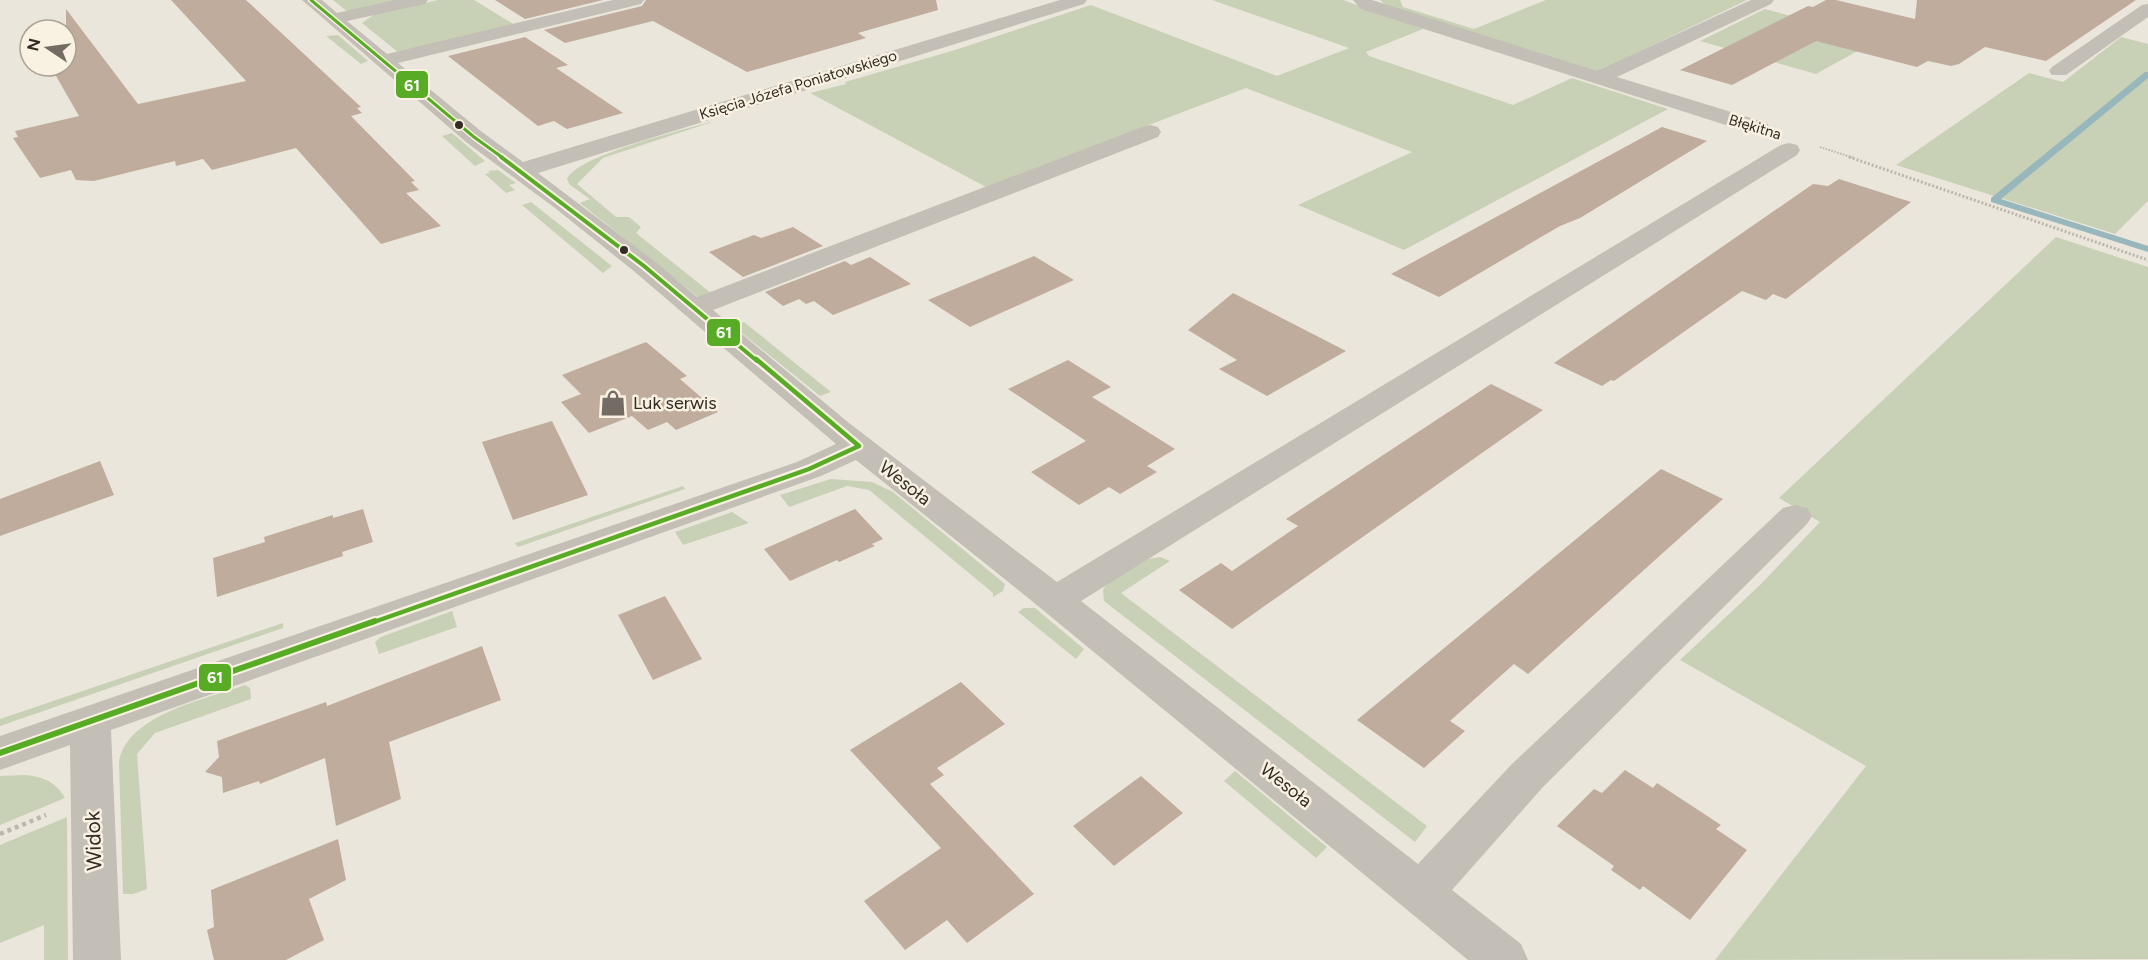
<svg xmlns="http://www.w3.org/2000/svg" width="2148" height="960" viewBox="0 0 2148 960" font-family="Figtree,sans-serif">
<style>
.green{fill:#c8d1b5}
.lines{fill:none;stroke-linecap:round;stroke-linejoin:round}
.stream{fill:#98b7bc;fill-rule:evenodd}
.building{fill:#bfac9d}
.path-far2{stroke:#bcb6ae;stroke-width:2;stroke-dasharray:1.5 1.5;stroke-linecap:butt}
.path-far1{stroke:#bcb6ae;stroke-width:3;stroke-dasharray:2 2;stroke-linecap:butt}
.path{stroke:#bcb6ae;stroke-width:4.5;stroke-dasharray:4 4;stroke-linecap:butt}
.minor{fill:#c3beb6;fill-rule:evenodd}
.bus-1-far3-casing{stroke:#f9f1e1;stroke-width:6}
.bus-1-far2-casing{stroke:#f9f1e1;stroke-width:8}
.bus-1-far1-casing{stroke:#f9f1e1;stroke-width:9}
.bus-1-casing{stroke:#f9f1e1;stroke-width:10}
.bus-1-far3{stroke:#58ac25;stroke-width:3}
.bus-1-far2{stroke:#58ac25;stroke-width:4}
.bus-1-far1{stroke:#58ac25;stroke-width:4.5}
.bus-1{stroke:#58ac25;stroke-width:6}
.bus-dot{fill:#332b24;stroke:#f9f1e1;stroke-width:2}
.labels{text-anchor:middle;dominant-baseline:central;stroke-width:5;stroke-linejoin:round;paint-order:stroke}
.far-street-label{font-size:15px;fill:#332b24;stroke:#f9f1e1}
.poi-label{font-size:18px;fill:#332b24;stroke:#f9f1e1;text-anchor:start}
.street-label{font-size:18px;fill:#332b24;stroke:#f9f1e1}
.near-street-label{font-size:21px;fill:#332b24;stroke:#f9f1e1}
.line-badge{stroke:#f9f1e1;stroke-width:2}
.badge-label{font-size:16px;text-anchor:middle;font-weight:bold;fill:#fff}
</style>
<rect width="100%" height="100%" fill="#ebe6db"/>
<path class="green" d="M 333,0 L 406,0 L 349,13 Z
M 438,0 L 474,0 L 515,25 L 399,53 L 362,23 L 375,14 Z
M 1212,0 L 1343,0 L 1423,29 L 1366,52 L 1369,56 L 1513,105 L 1572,78 L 1668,109 L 1404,250 L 1298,205 L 1412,152 L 1246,88 L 986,187 L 810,93 L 846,84 L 845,82 L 955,50 L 1091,5 L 1277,76 L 1349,48 Z
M 1380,0 L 1400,0 L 1403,7 L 1474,29 L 1546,0 L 1747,0 L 1597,72 L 1389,8 Z
M 1765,9 L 1879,39 L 1816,74 L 1700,41 Z
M 338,35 L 368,61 L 361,64 L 326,36 Z
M 2121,37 L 2148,44 L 2148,201 L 2115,234 L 1896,165 L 2029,73 L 2063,82 Z
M 710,122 L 712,122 L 603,158 L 577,184 L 616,217 L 629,217 L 641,227 L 636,233 L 711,293 L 698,297 L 580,203 L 590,199 L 570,185 L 567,179 C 576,156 683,130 710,122 Z
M 452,133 L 485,161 L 475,166 L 442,136 Z
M 498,170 L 516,183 L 509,185 L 515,190 L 506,193 L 485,174 L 490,173 L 488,171 Z
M 531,202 L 612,266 L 603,273 L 522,205 Z
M 2056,237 L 2148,267 L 2148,959 L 1715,960 L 1866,766 L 1680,660 L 1760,585 L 1820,522 L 1779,498 Z
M 744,322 L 831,392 L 820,396 L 733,326 Z
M 831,479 L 872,482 L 893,492 L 1005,584 L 1003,591 L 993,597 L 993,593 L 869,490 L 847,486 L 789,507 L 780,495 Z
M 683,486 L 685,489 L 518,547 L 515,543 Z
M 732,512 L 749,523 L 683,545 L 675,532 Z
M 1160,557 L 1170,561 L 1121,593 L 1427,826 L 1415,842 L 1104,601 L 1103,590 L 1106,585 L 1148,559 Z
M 1024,608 L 1035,608 L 1084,649 L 1076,659 L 1018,612 Z
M 452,611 L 457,627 L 379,654 L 375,642 L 381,637 Z
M 283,623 L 283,628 L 0,726 L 0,719 Z
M 245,685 L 250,688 L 251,699 L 155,733 L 137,754 L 147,889 L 133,894 L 123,894 L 119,763 C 125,715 207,699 245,685 Z
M 1235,771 L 1327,847 L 1316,858 L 1224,781 Z
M 26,775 C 44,777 56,782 65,798 L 0,825 L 0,776 Z
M 67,817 L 68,960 L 44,960 L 44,925 L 0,943 L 0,845 Z"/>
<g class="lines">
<path class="stream" d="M 2145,72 L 2148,72 L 2148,78 L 2001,199 L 2148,246 L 2148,252 L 1991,202 L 1991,198 Z"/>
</g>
<path class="building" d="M 171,0 L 246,0 L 361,107 L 357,108 L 362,113 L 351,116 L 415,181 L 411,182 L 419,190 L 406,193 L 441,226 L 381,244 L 296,148 L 212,170 L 203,159 L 176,166 L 175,161 L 94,181 L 76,180 L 71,170 L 40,178 L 13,138 L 18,137 L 15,131 L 79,116 L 52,69 L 66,66 L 66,9 L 138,104 L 246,81 Z
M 495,0 L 603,0 L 525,19 Z
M 646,0 L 936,0 L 938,10 L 858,33 L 866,38 L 747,72 L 653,21 L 565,43 L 544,30 L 642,6 Z
M 1826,0 L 1836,0 L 1915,19 L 1917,0 L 2136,0 L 2046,61 L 1985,47 L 1959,64 L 1951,66 L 1928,61 L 1917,67 L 1816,41 L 1732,85 L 1680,70 L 1808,6 L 1813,7 Z
M 525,37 L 568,65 L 556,68 L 623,113 L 567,129 L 554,121 L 538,126 L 448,56 Z
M 1662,127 L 1707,141 L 1580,218 L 1560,226 L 1439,297 L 1391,274 Z
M 1839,179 L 1911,202 L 1786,299 L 1773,294 L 1766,300 L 1742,291 L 1614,381 L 1611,380 L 1602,386 L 1554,363 L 1813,184 L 1828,186 Z
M 793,227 L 823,246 L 743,277 L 709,252 L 754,235 L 761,238 Z
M 1034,256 L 1074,280 L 970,327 L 928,300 Z
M 870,257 L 911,284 L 833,315 L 814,301 L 806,304 L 799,299 L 783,306 L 765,292 L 845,261 L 851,265 Z
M 1233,293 L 1346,351 L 1267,396 L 1219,369 L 1237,360 L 1188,330 Z
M 646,342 L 687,376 L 680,379 L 718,412 L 676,430 L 667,422 L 648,430 L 632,416 L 589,433 L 561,402 L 581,394 L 562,375 Z
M 1068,360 L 1111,387 L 1092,397 L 1175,449 L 1147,466 L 1157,472 L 1120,494 L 1109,487 L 1079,505 L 1031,472 L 1086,441 L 1008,389 Z
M 1491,384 L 1543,410 L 1232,629 L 1179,590 L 1221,563 L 1232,571 L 1298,526 L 1286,519 Z
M 552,421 L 588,495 L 513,520 L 482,442 Z
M 100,461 L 114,495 L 0,536 L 0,499 Z
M 1661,469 L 1723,499 L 1528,674 L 1514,664 L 1450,721 L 1465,731 L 1424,768 L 1357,720 Z
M 363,509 L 373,542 L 342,552 L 343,556 L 217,597 L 213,558 L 265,542 L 264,537 L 333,515 L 333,518 Z
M 855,509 L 883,539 L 872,544 L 875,546 L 839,562 L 837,560 L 790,581 L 764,549 Z
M 665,596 L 702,659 L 653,680 L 618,615 Z
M 482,646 L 501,700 L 389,742 L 401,799 L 336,826 L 325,758 L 260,784 L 259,781 L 223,793 L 222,777 L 205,772 L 219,757 L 217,741 L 326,702 L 327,706 Z
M 961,682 L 1005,724 L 937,768 L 944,775 L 930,784 L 1034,894 L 967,943 L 947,920 L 905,950 L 864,901 L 941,848 L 850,750 Z
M 1625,770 L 1653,788 L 1657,783 L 1721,825 L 1716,829 L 1747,850 L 1690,920 L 1643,886 L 1640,890 L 1611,870 L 1614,866 L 1557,826 L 1594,789 L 1602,793 Z
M 1141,776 L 1183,813 L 1114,866 L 1073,826 Z
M 338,839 L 346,880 L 309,899 L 324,940 L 286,960 L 214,960 L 207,930 L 214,927 L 211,890 Z"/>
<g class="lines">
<path class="path-far2" d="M 1820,147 L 1854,158"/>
<path class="path-far1" d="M 1849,157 L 2148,260"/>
<path class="path" d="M 0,834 L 46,815"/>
<path class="minor" d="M 302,0 L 322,0 L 337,13 L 395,0 L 428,0 L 425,4 L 347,21 L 387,54 L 613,0 L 644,0 L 641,4 L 398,63 L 482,132 L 523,162 L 1060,0 L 1087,0 L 1084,4 L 538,173 L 653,260 L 697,297 L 1142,127 L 1150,125 L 1158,127 L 1161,132 L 1158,137 L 713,310 L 849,423 L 1057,582 L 1781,145 L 1789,143 L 1797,145 L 1800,150 L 1797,155 L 1081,601 L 1418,864 L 1512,764 L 1783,508 L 1795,505 L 1807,508 L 1812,516 L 1807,524 L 1542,788 L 1452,890 L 1521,944 L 1528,960 L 1468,960 L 1027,597 L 856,460 L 821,476 L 111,730 L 121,960 L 73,960 L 70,745 L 0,770 L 0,736 L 797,462 L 836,444 L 635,272 L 555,208 L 466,142 Z
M 1353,0 L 1372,0 L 1597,71 L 1751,0 L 1774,0 L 1771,4 L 1617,77 L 1767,123 L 1770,128 L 1767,133 L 1759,134 L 1751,133 L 1361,9 Z
M 2148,4 L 2148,17 L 2066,75 L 2052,75 L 2049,71 L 2052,67 L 2142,5 Z"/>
<g class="bus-1-far3-casing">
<path id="bus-1-far3" d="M 311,0 L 474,137 L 503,158"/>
</g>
<g class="bus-1-far2-casing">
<path id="bus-1-far2" d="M 501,157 L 644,266 L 757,361"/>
</g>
<g class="bus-1-far1-casing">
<path id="bus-1-far1" d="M 756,359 L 859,446
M 371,623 L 809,469 L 859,446"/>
</g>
<g class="bus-1-casing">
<path id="bus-1" d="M 0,753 L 375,621"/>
</g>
<use href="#bus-1-far3" class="bus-1-far3"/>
<use href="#bus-1-far2" class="bus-1-far2"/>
<use href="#bus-1-far1" class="bus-1-far1"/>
<use href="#bus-1" class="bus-1"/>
</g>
<defs>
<g id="shop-bare" transform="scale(2.07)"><path d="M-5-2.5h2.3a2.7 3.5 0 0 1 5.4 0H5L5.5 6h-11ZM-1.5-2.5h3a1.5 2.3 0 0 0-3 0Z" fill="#736c64" stroke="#f9f1e1" stroke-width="2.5" paint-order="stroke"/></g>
</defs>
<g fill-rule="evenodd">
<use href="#shop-bare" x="613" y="403"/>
</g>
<g class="bus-dot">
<circle cx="459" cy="125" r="5"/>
<circle cx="624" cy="250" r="5"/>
</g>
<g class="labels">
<g class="far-street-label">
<text transform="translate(798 85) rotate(-17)">Księcia Józefa Poniatowskiego</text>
<text transform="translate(1755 127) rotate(17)">Błękitna</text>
</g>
<g class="poi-label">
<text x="633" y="403">Luk serwis</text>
</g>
<g class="street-label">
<text transform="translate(905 483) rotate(38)">Wesoła</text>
<text transform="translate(1286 785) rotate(38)">Wesoła</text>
</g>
<g class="near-street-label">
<text transform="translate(93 841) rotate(-92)">Widok</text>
</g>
</g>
<g class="line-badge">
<rect x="395" y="70" width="34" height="29" rx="6" fill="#58ac25"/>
<rect x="706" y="318" width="35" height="29" rx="6" fill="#58ac25"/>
<rect x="198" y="663" width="34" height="29" rx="6" fill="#58ac25"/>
</g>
<g class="badge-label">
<text x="412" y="91">61</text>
<text x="724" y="338">61</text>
<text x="215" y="683">61</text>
</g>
<g transform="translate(48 48) rotate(283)"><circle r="28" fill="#f9f1e1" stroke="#aaa295" stroke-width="1.5"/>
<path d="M0-4.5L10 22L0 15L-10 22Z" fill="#736c64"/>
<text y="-9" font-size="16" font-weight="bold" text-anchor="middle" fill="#332b24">N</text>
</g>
</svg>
